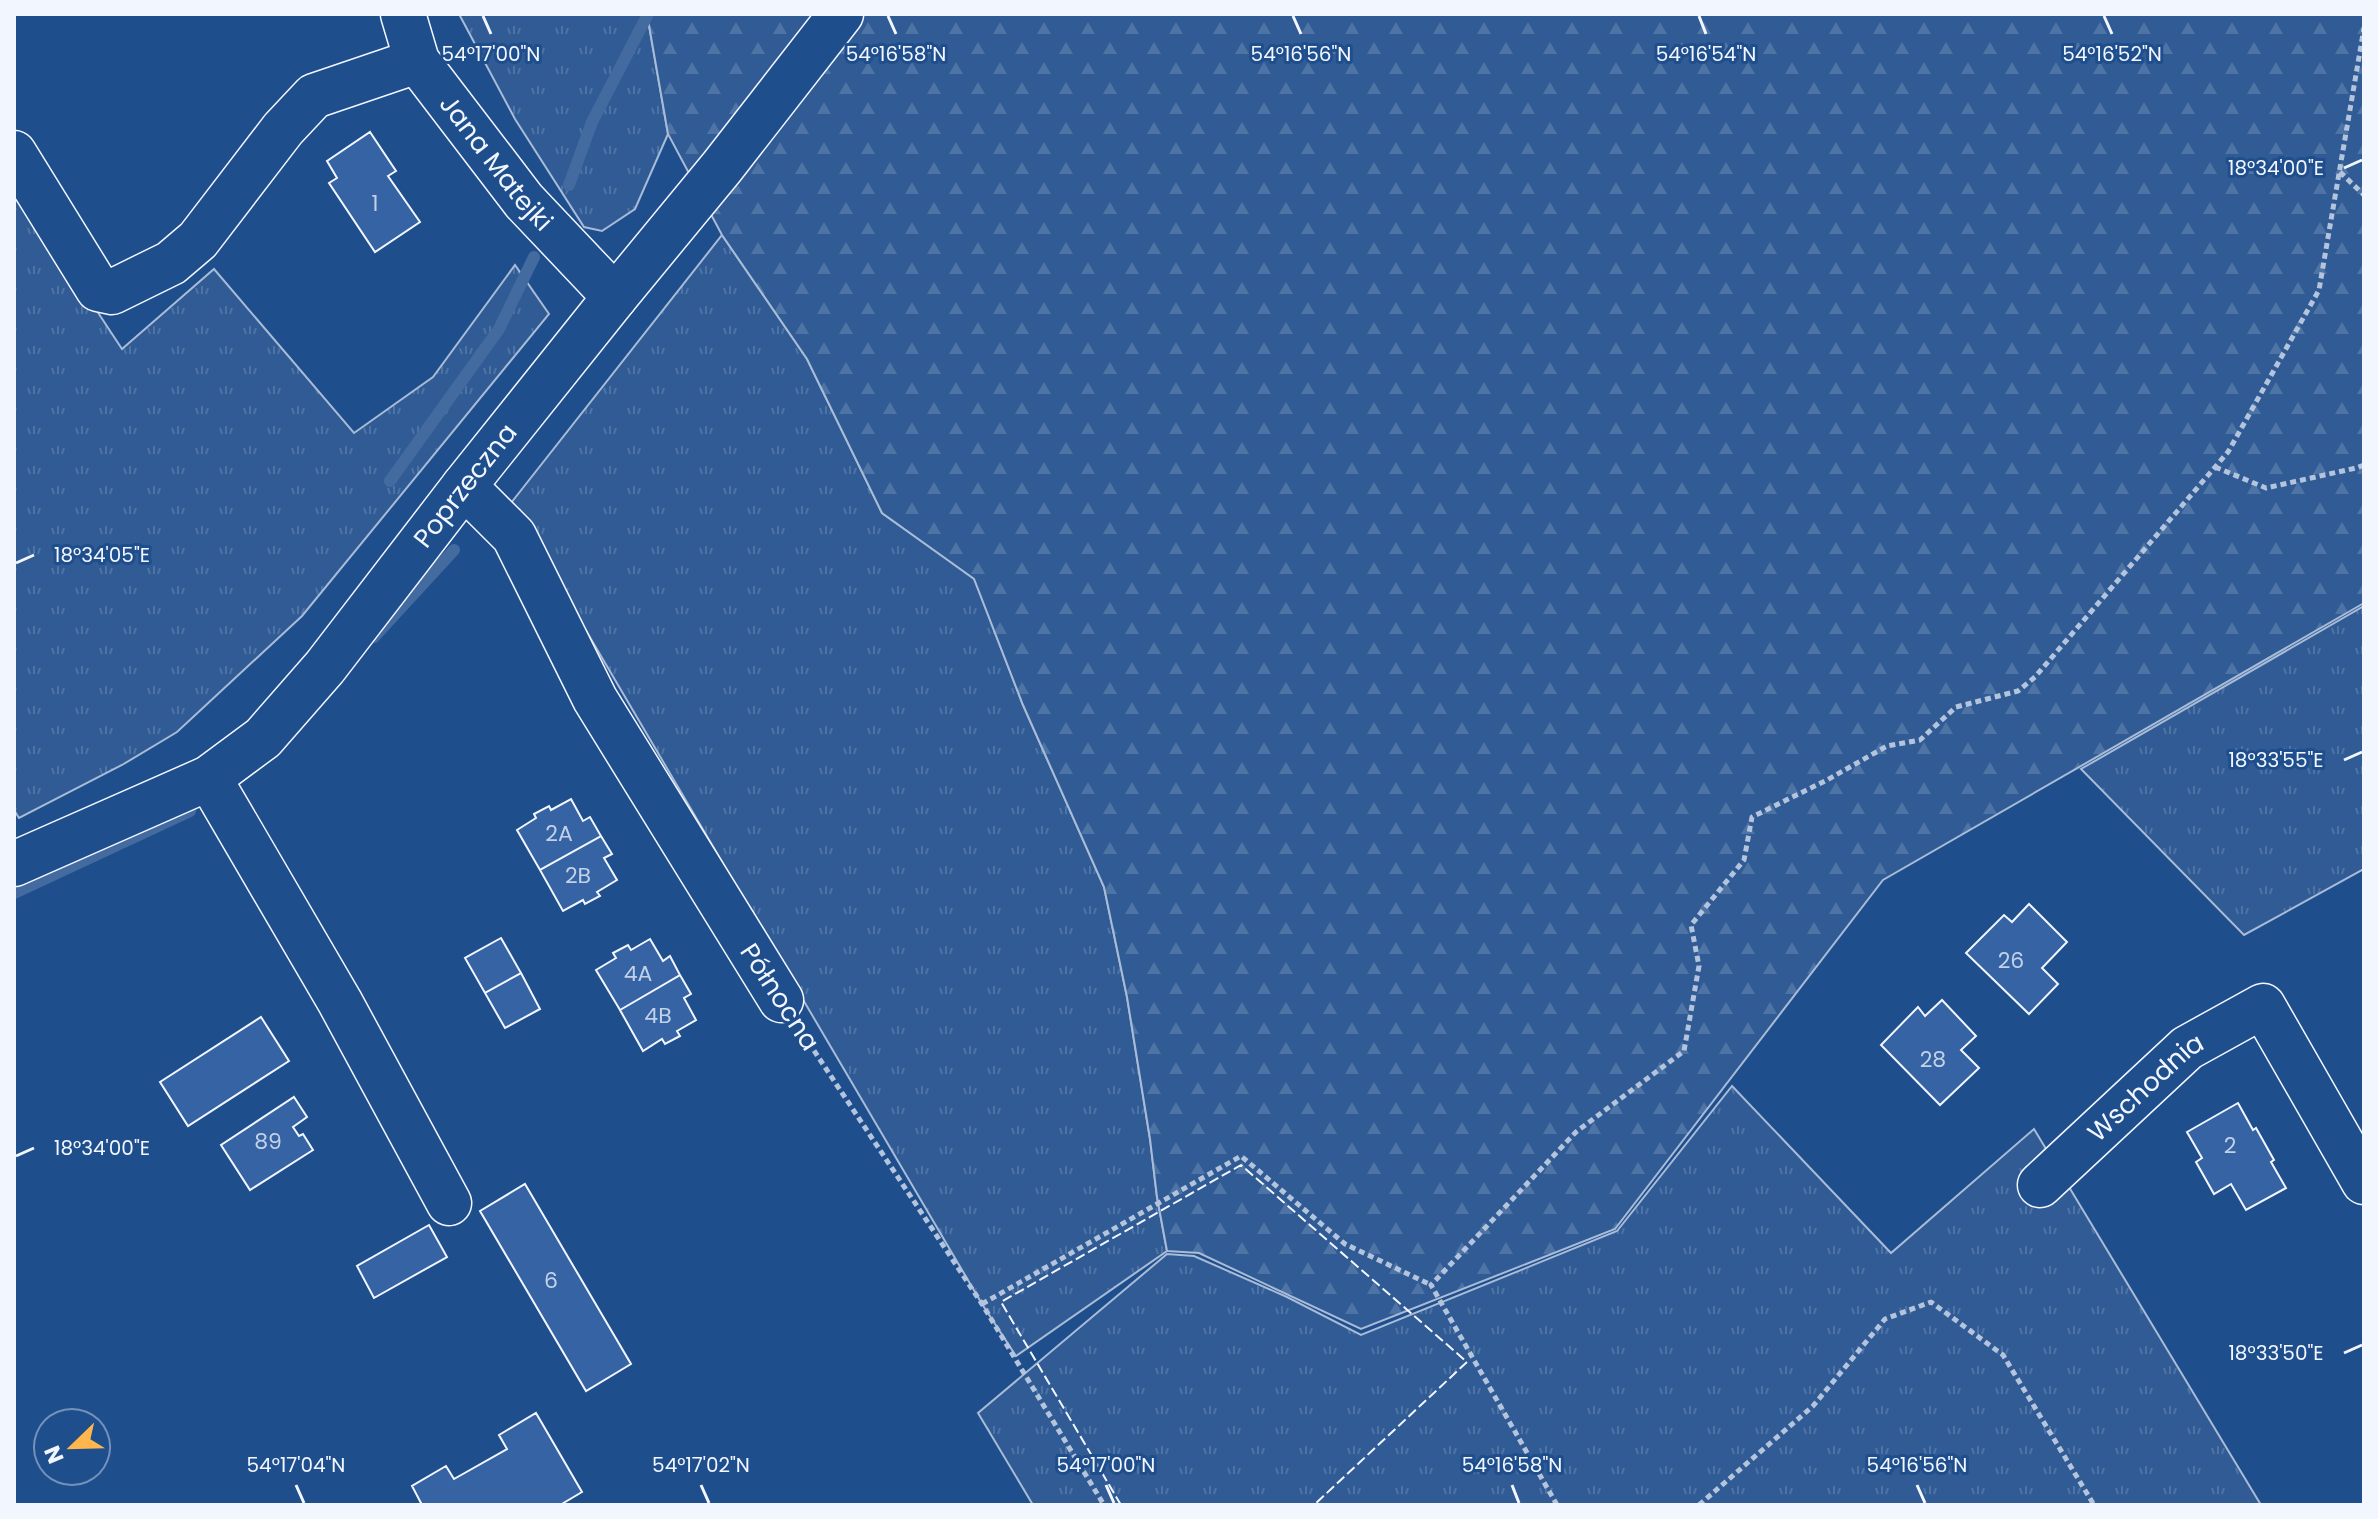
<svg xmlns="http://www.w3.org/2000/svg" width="2378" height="1519" viewBox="0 0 2378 1519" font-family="Poppins,sans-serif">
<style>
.grass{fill:url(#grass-tufts);stroke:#a8bbd7;stroke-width:2}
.forest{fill:url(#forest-firs);stroke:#a8bbd7;stroke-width:2}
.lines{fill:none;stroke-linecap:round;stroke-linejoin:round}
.stream{stroke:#446ba0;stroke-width:12}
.building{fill:#3563a3;stroke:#f2f6ff;stroke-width:2}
.minor-casing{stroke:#f2f6ff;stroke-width:47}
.path{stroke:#b3c4dc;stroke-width:5;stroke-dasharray:6 4;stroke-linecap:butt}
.minor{stroke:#1f4e8c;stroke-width:44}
.fence{stroke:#f2f6ff;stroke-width:2;stroke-dasharray:10 4;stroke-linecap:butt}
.ticks{fill:none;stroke:#f2f6ff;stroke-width:3}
.labels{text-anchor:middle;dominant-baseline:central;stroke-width:6;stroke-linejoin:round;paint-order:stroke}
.number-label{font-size:22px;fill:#c3d1e8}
.street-label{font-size:26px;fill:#f2f6ff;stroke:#1f4e8c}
.ticks-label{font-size:20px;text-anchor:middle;fill:#f2f6ff;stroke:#1f4e8c;stroke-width:6;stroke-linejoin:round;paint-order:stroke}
</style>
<defs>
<pattern id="grass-tufts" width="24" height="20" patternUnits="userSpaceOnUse" patternTransform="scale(2)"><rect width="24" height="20" fill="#305b95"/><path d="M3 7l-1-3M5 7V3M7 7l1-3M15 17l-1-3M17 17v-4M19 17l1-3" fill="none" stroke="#4e73a5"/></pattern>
<pattern id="forest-firs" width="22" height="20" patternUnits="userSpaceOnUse" patternTransform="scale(2)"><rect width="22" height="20" fill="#305b95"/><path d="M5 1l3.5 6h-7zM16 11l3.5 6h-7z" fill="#4e73a5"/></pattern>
</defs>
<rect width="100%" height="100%" fill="#1f4e8c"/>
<path class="grass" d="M 459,14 L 647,14 L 668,134 L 635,209 L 602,231 L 584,227 L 515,119 Z
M 14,185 L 122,349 L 214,269 L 354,433 L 433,377 L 515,265 L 549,314 L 302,616 L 177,732 L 122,765 L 19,818 L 14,810 Z
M 722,235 L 807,359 L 882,513 L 974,578 L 1023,705 L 1104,887 L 1127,997 L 1150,1139 L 1157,1197 L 1167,1251 L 1016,1356 L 982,1304 L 511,503 Z
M 2364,606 L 2364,869 L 2244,935 L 2081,769 Z
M 1732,1086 L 1891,1253 L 2034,1129 L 2261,1505 L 1033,1505 L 978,1413 L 1167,1254 L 1194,1256 L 1287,1297 L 1361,1335 L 1617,1231 Z"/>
<path class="forest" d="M 647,14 L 2364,14 L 2364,603 L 1883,880 L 1615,1229 L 1361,1329 L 1199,1253 L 1167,1251 L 1157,1197 L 1150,1139 L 1127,997 L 1104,887 L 1023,705 L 974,579 L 882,513 L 807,359 L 722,235 L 668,134 Z"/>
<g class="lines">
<path class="stream" d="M 569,185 L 592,122 L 648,14
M 390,481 L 499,329 L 534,257
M 374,637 L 454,550
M 14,893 L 190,811"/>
</g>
<path class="building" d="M 370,132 L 396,171 L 388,176 L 420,222 L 375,252 L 329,183 L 337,178 L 327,161 Z
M 571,799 L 583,821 L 590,817 L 601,836 L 540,870 L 517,830 L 536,818 L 534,814 L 549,806 L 551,810 Z
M 601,836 L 612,854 L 604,858 L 617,880 L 597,892 L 600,896 L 585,904 L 583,900 L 563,911 L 540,870 Z
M 2029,904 L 2067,942 L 2042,968 L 2058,984 L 2029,1014 L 1966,953 L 2004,915 L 2012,922 Z
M 501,938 L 521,973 L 485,993 L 465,958 Z
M 650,939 L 663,961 L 670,956 L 680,975 L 620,1010 L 596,970 L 616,958 L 613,953 L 628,945 L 631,950 Z
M 521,973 L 540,1009 L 505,1028 L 485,993 Z
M 680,975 L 691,994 L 684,998 L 696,1020 L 677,1031 L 680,1036 L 665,1044 L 662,1039 L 643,1051 L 620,1010 Z
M 1942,1000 L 1976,1036 L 1961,1050 L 1979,1068 L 1940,1105 L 1881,1045 L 1918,1007 L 1925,1016 Z
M 261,1017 L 289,1061 L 188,1126 L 160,1082 Z
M 294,1097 L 307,1117 L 293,1127 L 299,1136 L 303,1134 L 313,1150 L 250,1190 L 221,1145 Z
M 2238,1103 L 2253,1130 L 2256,1128 L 2274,1160 L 2271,1162 L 2286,1188 L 2246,1210 L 2231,1184 L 2214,1194 L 2196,1162 L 2202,1158 L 2187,1132 Z
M 525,1184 L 631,1364 L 586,1391 L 480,1211 Z
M 429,1225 L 447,1257 L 374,1298 L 357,1266 Z
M 536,1413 L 582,1492 L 560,1505 L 422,1505 L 412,1486 L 446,1466 L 454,1479 L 507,1449 L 499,1435 Z"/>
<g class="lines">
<g class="minor-casing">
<g id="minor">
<path id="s1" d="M 403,14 L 417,61 L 524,201 L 615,297"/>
<path d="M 14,153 L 98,289 L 112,292 L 171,263 L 198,240 L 283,129 L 314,96 L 417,61"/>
<path d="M 464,486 L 514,536 L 595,699 L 781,1000"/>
<path d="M 209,778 L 340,1002 L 449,1203"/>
<path id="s2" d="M 14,864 L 209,778 L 263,738 L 325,667 L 464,486 L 615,297 L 722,167 L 841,14"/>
<path id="s3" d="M 2040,1185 L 2187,1048 L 2263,1006 L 2364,1182"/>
</g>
</g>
<path class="path" d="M 2340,172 L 2364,195
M 2215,467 L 2266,488 L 2356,468 L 2364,465
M 803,1034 L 982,1304 L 1104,1505
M 982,1304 L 1241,1156 L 1345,1244 L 1431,1285
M 1557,1505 L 1431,1285 L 1576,1132 L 1684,1051 L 1699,966 L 1691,925 L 1744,860 L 1752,817 L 1827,780 L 1887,746 L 1920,740 L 1956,707 L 2018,691 L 2035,677 L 2228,452 L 2319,290 L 2364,28
M 1699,1505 L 1813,1406 L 1885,1319 L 1931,1302 L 2003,1355 L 2094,1505"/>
<use href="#minor" class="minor"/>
<path class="fence" d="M 1121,1505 L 1001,1302 L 1241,1165 L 1467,1362 L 1314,1505"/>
</g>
<path class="ticks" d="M 483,16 L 491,34M 888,16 L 896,34M 1293,16 L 1301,34M 1699,16 L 1706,34M 2104,16 L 2112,34M 2344,168 L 2362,160M 16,563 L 34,555M 2344,760 L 2362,752M 16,1156 L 34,1148M 2344,1353 L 2362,1345M 296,1485 L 304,1503M 701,1485 L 709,1503M 1106,1485 L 1114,1503M 1512,1485 L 1519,1503M 1917,1485 L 1925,1503"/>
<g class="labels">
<g class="number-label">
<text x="375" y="203">1</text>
<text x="559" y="833">2A</text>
<text x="578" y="875">2B</text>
<text x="2011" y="960">26</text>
<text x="638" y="973">4A</text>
<text x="658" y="1015">4B</text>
<text x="1933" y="1059">28</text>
<text x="268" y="1141">89</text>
<text x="2230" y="1145">2</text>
<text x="551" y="1280">6</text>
</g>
<g class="street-label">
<text stroke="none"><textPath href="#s1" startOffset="178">Jana Matejki</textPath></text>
<text stroke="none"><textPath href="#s2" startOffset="604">Poprzeczna</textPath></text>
<text transform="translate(780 997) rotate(57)">Północna</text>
<text stroke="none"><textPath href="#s3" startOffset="144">Wschodnia</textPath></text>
</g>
</g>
<g class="ticks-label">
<text x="491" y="61">54°17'00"N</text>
<text x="896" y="61">54°16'58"N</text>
<text x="1301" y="61">54°16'56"N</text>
<text x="1706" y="61">54°16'54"N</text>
<text x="2112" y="61">54°16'52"N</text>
<text x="2276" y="175">18°34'00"E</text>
<text x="102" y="562">18°34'05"E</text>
<text x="2276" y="767">18°33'55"E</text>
<text x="102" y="1155">18°34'00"E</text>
<text x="2276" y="1360">18°33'50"E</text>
<text x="296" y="1472">54°17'04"N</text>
<text x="701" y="1472">54°17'02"N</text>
<text x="1106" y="1472">54°17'00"N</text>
<text x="1512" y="1472">54°16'58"N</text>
<text x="1917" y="1472">54°16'56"N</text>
</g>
<rect width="2378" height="1519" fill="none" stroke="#f2f6ff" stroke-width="32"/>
<g transform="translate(72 1447) rotate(247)"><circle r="38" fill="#1f4e8c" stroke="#7391ba" stroke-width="2"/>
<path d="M0-6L14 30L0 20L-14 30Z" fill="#ffb74d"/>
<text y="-12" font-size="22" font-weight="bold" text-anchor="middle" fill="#f2f6ff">N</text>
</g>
</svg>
